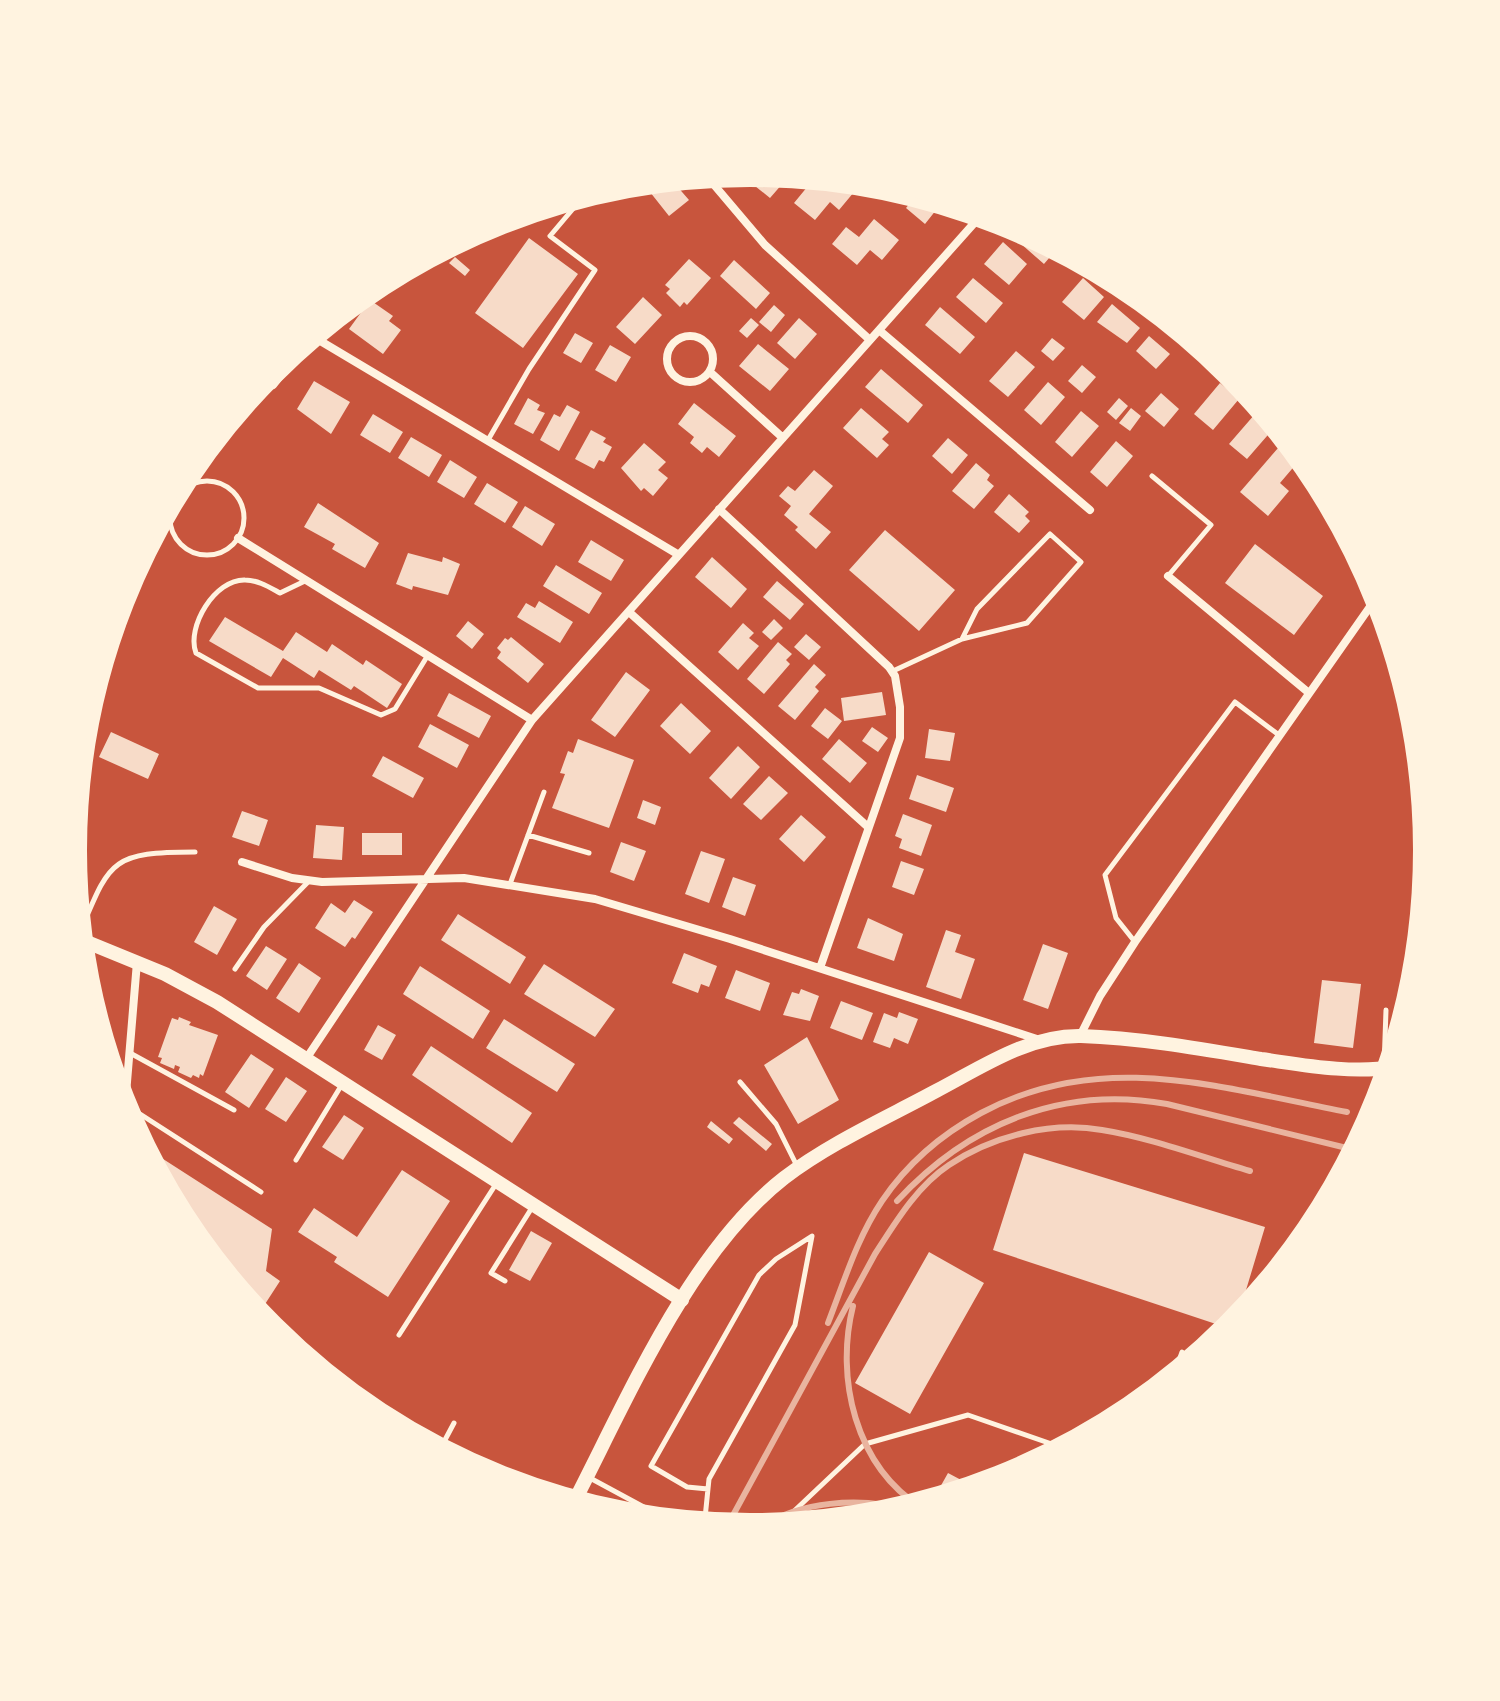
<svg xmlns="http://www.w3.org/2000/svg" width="1500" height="1701" viewBox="0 0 1500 1701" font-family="Literata,serif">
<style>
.building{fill:#f7dbc8}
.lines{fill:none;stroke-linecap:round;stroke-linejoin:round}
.service{stroke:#fff3e0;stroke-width:5}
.minor{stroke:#fff3e0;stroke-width:8}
.tertiary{stroke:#fff3e0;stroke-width:14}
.secondary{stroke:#fff3e0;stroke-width:14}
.rail{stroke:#e9b49f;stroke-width:6}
.rim{fill:none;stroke:#fff3e0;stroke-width:10}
</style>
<rect width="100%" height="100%" fill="#c8553d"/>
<path class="building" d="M 761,170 L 790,175 L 770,198 L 750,182 Z
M 817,175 L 837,177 L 854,192 L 839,210 L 830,202 L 815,220 L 794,203 Z
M 669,177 L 689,200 L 669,216 L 650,192 Z
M 919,192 L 944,200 L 925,224 L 906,208 Z
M 874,219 L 899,240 L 882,260 L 870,250 L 857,265 L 832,244 L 846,227 L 859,237 Z
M 1022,226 L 1045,239 L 1055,251 L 1044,264 L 1013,237 Z
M 474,229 L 480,233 L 474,241 L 470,237 L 458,253 L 445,244 Z
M 529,238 L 578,274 L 523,348 L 475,313 Z
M 1003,242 L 1027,264 L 1009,285 L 984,264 Z
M 455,257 L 470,270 L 465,276 L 449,263 Z
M 689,259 L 711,278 L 687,305 L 684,302 L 680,307 L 666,293 L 670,289 L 665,285 Z
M 734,260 L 770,293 L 756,309 L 720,276 Z
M 973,278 L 1003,303 L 986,323 L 956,297 Z
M 1083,278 L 1104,297 L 1084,320 L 1062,302 Z
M 643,297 L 662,315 L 635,344 L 616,327 Z
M 370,300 L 393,316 L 389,321 L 401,330 L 383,354 L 349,329 Z
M 1112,304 L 1140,328 L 1127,343 L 1097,322 Z
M 774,305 L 785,315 L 771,332 L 759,322 Z
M 940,307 L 975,337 L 960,354 L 925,325 Z
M 751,318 L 759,325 L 747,338 L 739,331 Z
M 799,318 L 817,334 L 795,359 L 777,343 Z
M 575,333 L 593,343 L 581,363 L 563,353 Z
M 1149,336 L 1170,354 L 1156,369 L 1136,351 Z
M 1052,338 L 1065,348 L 1053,361 L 1041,351 Z
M 758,344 L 789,369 L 770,391 L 739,366 Z
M 610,345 L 631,357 L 616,382 L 595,370 Z
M 1016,351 L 1035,367 L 1008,397 L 989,381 Z
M 1082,365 L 1096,377 L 1082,393 L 1068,381 Z
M 881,369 L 923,405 L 908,423 L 865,387 Z
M 314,381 L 350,402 L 331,434 L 297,409 Z
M 1048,382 L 1065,397 L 1041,425 L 1024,410 Z
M 1220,383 L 1239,399 L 1213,430 L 1194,414 Z
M 1161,393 L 1179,409 L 1164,427 L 1145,411 Z
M 528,398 L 540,405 L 537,410 L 545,413 L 533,434 L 514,424 Z
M 1119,398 L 1128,406 L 1116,420 L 1107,412 Z
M 694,403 L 736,436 L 719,457 L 707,447 L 702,453 L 690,443 L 694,437 L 678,424 Z
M 567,405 L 580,412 L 559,451 L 540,440 L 554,414 L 560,417 Z
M 861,408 L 889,432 L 882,439 L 889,445 L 877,458 L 843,428 Z
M 1131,408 L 1141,416 L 1130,431 L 1119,423 Z
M 1081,411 L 1099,426 L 1072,457 L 1055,442 Z
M 373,414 L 403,432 L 390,453 L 360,435 Z
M 1255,414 L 1273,429 L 1247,459 L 1229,444 Z
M 591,430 L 606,438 L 603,442 L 612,447 L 604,462 L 599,460 L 594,469 L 575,459 Z
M 411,437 L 442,455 L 429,477 L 398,458 Z
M 948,438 L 968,455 L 952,474 L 932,456 Z
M 1285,440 L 1303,456 L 1280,483 L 1289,491 L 1268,516 L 1240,492 Z
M 1116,441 L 1133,456 L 1107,487 L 1090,472 Z
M 644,443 L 666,462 L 658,470 L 668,478 L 653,496 L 644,488 L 641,491 L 621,468 Z
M 450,460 L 477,477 L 464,498 L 437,482 Z
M 976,463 L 990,475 L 987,480 L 994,486 L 974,509 L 952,491 Z
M 814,470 L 833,486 L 809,514 L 831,532 L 816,549 L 795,530 L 798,527 L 784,515 L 791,506 L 779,496 L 788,486 L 795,491 Z
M 487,483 L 518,502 L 505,523 L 474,504 Z
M 1009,494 L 1029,512 L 1025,516 L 1030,521 L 1019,533 L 994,512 Z
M 318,503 L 379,543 L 365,568 L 332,549 L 335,544 L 304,527 Z
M 1334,503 L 1343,521 L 1340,526 L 1325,514 Z
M 525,506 L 555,524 L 542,546 L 512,527 Z
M 885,530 L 955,590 L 919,631 L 849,570 Z
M 591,540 L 624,560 L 611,581 L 578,562 Z
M 1255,544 L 1323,596 L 1294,635 L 1225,583 Z
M 408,553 L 442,562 L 443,557 L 460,564 L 448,595 L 413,586 L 412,590 L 396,584 Z
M 712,557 L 747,589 L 731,608 L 695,577 Z
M 556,565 L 602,593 L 589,614 L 543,586 Z
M 777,581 L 804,604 L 790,620 L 763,597 Z
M 539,601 L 573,622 L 560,643 L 517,617 L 526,603 L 535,608 Z
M 225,617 L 283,651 L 296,632 L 327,652 L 332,644 L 363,665 L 366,660 L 402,684 L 387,708 L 354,686 L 351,690 L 319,670 L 314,678 L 283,658 L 271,677 L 209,641 Z
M 774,619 L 783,628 L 771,640 L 762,632 Z
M 468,621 L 484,634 L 472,649 L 456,636 Z
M 743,623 L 754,633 L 749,638 L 759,646 L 738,670 L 718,652 Z
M 806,634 L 821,647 L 809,660 L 794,647 Z
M 511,637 L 544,664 L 528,683 L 497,658 L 501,652 L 497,648 L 505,638 L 508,640 Z
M 778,642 L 792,654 L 786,660 L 790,664 L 764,694 L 747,679 Z
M 814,664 L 826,675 L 815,687 L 819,691 L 795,720 L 778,706 Z
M 626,672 L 650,690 L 615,737 L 591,720 Z
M 882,692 L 886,715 L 844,721 L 841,698 Z
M 449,693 L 491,716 L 479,738 L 437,716 Z
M 681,703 L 711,731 L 690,754 L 660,726 Z
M 825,708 L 842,721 L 828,739 L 811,726 Z
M 430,724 L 469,745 L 457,768 L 418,747 Z
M 872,727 L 888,738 L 878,752 L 862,741 Z
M 929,729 L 955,733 L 950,761 L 925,758 Z
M 111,732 L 159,754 L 148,779 L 99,757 Z
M 578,739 L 634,760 L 609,828 L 552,808 L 565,774 L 560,773 L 568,751 L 573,753 Z
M 839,739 L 867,763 L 850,783 L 822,759 Z
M 738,746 L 760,767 L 731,799 L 709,778 Z
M 383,756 L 424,778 L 413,798 L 372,776 Z
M 917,775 L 954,788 L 946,812 L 909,799 Z
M 769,776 L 788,793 L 761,820 L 743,804 Z
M 643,800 L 661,807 L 655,825 L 637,818 Z
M 242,811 L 268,820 L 259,846 L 232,837 Z
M 903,814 L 932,825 L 921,856 L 899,848 L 902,839 L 895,836 Z
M 801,815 L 826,837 L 804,862 L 779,839 Z
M 316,825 L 344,827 L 342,860 L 313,858 Z
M 362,833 L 402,833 L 402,855 L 362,855 Z
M 621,842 L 646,851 L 634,881 L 610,872 Z
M 701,851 L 725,859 L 709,903 L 685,894 Z
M 901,861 L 924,869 L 914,895 L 892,887 Z
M 733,877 L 756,885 L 745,916 L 722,907 Z
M 354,900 L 373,912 L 355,939 L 352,937 L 345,947 L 315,928 L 331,903 L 345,913 Z
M 214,906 L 237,919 L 217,955 L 194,942 Z
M 458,914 L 526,957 L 510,984 L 441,940 Z
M 868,918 L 903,934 L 894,961 L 857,948 Z
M 946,930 L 961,935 L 955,952 L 975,959 L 961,999 L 926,987 Z
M 1043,944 L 1068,953 L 1048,1009 L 1023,1000 Z
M 266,946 L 287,959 L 267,990 L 246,976 Z
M 684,953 L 717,966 L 709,987 L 701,984 L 698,993 L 672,983 Z
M 299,963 L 321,978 L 299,1013 L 276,998 Z
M 544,964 L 615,1009 L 595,1037 L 524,994 Z
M 420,966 L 490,1011 L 473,1039 L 403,994 Z
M 736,970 L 770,983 L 760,1011 L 725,998 Z
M 1322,980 L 1361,984 L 1353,1048 L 1314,1043 Z
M 801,989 L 819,996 L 810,1021 L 783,1015 L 792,992 L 799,994 Z
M 841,1001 L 873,1013 L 862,1040 L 830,1028 Z
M 899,1012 L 918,1019 L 908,1044 L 894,1038 L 890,1048 L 873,1042 L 884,1013 L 897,1018 Z
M 179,1017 L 191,1022 L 189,1025 L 218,1035 L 203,1076 L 200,1074 L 199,1078 L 193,1075 L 191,1078 L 178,1072 L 180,1067 L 175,1065 L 174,1069 L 160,1063 L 162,1058 L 158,1057 L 168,1029 L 172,1018 L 178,1020 Z
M 504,1019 L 575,1064 L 557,1092 L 486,1048 Z
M 378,1025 L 396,1035 L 382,1060 L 364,1050 Z
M 807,1037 L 839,1100 L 798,1124 L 764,1065 Z
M 431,1046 L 532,1113 L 512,1143 L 412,1075 Z
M 251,1054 L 274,1069 L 249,1108 L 225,1092 Z
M 286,1077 L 307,1091 L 286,1122 L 265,1109 Z
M 344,1115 L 364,1128 L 343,1160 L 322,1147 Z
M 739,1117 L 772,1144 L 766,1151 L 733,1123 Z
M 711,1121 L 733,1139 L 729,1144 L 707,1127 Z
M 1024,1153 L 1265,1227 L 1234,1330 L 993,1250 Z
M 160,1157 L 272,1229 L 266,1271 L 280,1281 L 256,1318 L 183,1229 L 151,1170 Z
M 402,1170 L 450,1201 L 388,1297 L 334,1262 L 337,1257 L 298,1232 L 314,1208 L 357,1237 Z
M 531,1231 L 552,1243 L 530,1281 L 509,1270 Z
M 929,1252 L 984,1283 L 910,1414 L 855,1383 Z
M 489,1468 L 534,1493 L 534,1494 L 483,1478 Z
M 948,1473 L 980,1490 L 941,1502 L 934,1498 Z"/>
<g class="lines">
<path class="service" d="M 488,440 L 529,369 L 595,270 L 550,236 L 588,191
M 1152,476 L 1211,525 L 1168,576
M170 518a37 37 0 1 1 74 0a37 37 0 1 1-74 0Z
M 305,581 L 280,593 C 269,587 258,580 245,580 C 215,579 186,627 196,653 L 258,688 L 319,688 L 381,715 L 395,709 L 428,655
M 893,671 L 962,639 L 1027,623 L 1081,562 L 1050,534 L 977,609 L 962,639
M 528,835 L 589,853
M 510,884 L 544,792
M 78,937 C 110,862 108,852 195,852
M 1135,942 L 1116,918 L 1105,875 L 1235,702 L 1279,735
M 235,969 L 264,927 L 309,881
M 130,1053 L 234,1110
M 1384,1067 L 1386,1010
M 740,1082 L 776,1124 L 798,1168
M 126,1105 L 261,1192
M 296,1160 L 341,1086
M 505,1281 L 491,1273 L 533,1206
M 399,1335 L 496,1184
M 1171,1383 L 1182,1352
M 438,1453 L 454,1423
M 590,1478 L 677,1525
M 787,1520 L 810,1527
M 704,1528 L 709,1479 L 795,1325 L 812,1236 L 776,1259 L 759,1275 L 651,1466 L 687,1487 L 708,1489
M 780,1529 L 792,1513 L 865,1444 L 968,1415 L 1069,1450"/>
<path class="minor" d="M 704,173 L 765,245 L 870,340
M 879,330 L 1090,510
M667 359a23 23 0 1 1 46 0a23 23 0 1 1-46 0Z
M 312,336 L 679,555
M 710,372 L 783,438
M 273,385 L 319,326
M 719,509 L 889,667 L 895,676 L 900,707 L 900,738 L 820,968
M 238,538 L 532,720
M 1168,576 L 1309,693
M 629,612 L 868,827
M 242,862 L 292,878 L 322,882 L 464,878 L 595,899 L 730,939 L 1040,1040
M 1080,1036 L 1100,996 L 1135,942 L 1381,591
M 306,1059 L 532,720 L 984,212
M 1384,1100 L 1384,1068
M 124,1118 L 137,962"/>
<path class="tertiary" d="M 77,938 L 165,974 L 217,1002 L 682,1300"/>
<path class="secondary" d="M 572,1506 C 627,1400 689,1252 784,1178 C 830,1143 886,1118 936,1091 C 982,1067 1028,1035 1081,1036 C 1141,1038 1202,1049 1261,1059 C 1304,1065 1351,1074 1394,1067"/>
<path class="rail" d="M 897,1201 C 968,1124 1062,1085 1167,1104 L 1359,1151
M 853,1306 C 835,1378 855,1466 922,1508
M 828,1323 C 844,1282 857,1238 882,1201 C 907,1164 942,1134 981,1113 C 1102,1048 1221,1088 1347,1112
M 725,1530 L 875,1254 C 895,1223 917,1186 949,1165 C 992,1136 1051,1121 1102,1130 C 1152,1138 1201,1157 1250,1171
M 754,1532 C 796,1500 862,1496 911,1511"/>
</g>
<path d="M0 0H1500V1701H0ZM82 850a668 668 0 1 1 1336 0a668 668 0 1 1-1336 0Z" fill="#fff3e0" fill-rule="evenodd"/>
<path class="rim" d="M82 850a668 668 0 1 1 1336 0a668 668 0 1 1-1336 0Z"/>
</svg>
